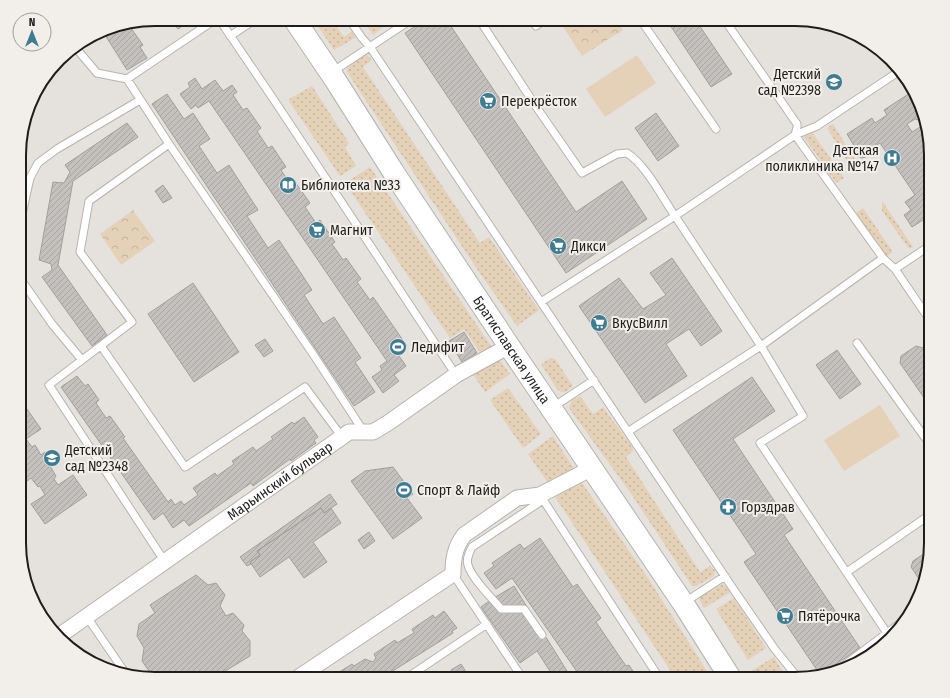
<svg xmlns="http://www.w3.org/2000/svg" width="950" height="698" viewBox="0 0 950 698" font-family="'Fira Sans Condensed',sans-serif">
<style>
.grass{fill:url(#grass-dots)}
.park{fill:url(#park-crowns)}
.pitch{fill:#e4d1b8}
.building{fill:url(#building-hatch);stroke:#a29f9c}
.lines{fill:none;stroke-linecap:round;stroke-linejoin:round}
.service-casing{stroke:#b7b4b0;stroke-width:9}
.minor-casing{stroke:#b7b4b0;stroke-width:17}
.secondary-casing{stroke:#b7b4b0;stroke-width:23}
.service{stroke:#fff;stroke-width:7}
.minor{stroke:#fff;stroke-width:15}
.secondary{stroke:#fff;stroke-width:21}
.labels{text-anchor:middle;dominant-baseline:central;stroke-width:4;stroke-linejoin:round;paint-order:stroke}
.poi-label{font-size:14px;fill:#1e1d1c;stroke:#f2efeb;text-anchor:start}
.street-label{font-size:14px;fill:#1e1d1c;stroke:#f2efeb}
.rim{fill:none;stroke:#1e1d1c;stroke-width:2}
</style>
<defs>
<pattern id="grass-dots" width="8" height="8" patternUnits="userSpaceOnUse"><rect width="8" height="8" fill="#e4d1b8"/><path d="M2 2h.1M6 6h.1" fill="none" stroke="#c3b39e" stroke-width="1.8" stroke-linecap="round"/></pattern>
<pattern id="park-crowns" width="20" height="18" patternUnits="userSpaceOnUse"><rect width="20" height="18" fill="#e4d1b8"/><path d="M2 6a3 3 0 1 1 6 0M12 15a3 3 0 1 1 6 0" fill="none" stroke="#c3b39e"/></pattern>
<pattern id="building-hatch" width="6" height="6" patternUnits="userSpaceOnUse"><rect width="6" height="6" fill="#c4c0bd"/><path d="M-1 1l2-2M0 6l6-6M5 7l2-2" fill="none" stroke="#a8a5a2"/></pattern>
</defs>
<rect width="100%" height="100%" fill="#e5e2de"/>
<path class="grass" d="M 313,19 L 332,19 L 344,37 L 352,31 L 355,38 L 334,50 Z
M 362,19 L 381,19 L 383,22 L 382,28 L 373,35 Z
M 366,54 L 372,60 L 363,67 L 480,243 L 489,237 L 539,310 L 517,326 L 477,269 L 347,72 L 347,68 L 355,60 Z
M 312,86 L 349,143 L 345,147 L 356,166 L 340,176 L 289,101 L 289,99 Z
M 833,124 L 861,169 L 855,170 L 851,167 L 827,128 Z
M 812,132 L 844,178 L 836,183 L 804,137 Z
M 370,167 L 491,346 L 481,354 L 464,329 L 450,338 L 345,183 Z
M 883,202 L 913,247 L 909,249 L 882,211 L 882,204 Z
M 863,208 L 893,252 L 886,257 L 856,213 Z
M 498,358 L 510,374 L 485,392 L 472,373 Z
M 551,358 L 555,359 L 573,386 L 565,392 L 561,392 L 557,389 L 541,364 Z
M 508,388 L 541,434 L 523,448 L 490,400 Z
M 580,396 L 593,414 L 603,407 L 633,448 L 633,451 L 626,457 L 700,572 L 710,566 L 715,570 L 714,576 L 696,586 L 692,586 L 632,495 L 569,408 L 572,400 Z
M 553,436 L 575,470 L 550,486 L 528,454 Z
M 580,480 L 648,578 L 712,679 L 676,679 L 555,497 Z
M 721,584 L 727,587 L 731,592 L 704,608 L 700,601 L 700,597 L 705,593 Z
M 734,598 L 766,648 L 748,660 L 716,609 Z
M 774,657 L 787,679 L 756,679 L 751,671 Z"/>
<path class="park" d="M 571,19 L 616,19 L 623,30 L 582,56 L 562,25 Z
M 133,210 L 155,241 L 121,265 L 100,234 Z"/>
<path class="pitch" d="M 637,55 L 656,83 L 605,117 L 586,89 Z
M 880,405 L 900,436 L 844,471 L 824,440 Z"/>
<path class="building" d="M 171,19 L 193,19 L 178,29 Z
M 426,19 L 446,19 L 576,212 L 622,181 L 647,219 L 566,273 L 405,33 Z
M 490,19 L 507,19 L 507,20 L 496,27 Z
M 666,19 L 695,19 L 732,74 L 711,87 Z
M 128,24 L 143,45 L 140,47 L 147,58 L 127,70 L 102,30 Z
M 195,78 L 202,89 L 215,80 L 223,91 L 232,85 L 237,92 L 233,95 L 243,110 L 247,108 L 261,128 L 257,131 L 268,148 L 272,146 L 286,167 L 281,170 L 291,185 L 295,182 L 310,203 L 305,207 L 316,223 L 320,220 L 335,242 L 332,244 L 343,260 L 346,258 L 361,279 L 357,282 L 370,300 L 373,297 L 407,346 L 397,353 L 406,366 L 394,375 L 399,381 L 383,393 L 372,377 L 382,370 L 380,366 L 387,361 L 209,101 L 198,108 L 196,105 L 191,109 L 180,94 L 190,87 L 188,83 Z
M 910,93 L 918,105 L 920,105 L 923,118 L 919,120 L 915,119 L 907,124 L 912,132 L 925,124 L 931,147 L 931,215 L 912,227 L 904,215 L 911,210 L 905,202 L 915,195 L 880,143 L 870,150 L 869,154 L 866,157 L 862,158 L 858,156 L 856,152 L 856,149 L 847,134 L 872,118 L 875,123 L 887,115 L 884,110 Z
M 167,94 L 184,119 L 193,113 L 210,139 L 199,146 L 217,173 L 229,165 L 258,210 L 247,216 L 268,248 L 279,240 L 312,290 L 304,295 L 323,324 L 334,317 L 361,358 L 355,362 L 375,392 L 354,406 L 152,104 Z
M 656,113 L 679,146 L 658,161 L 635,128 Z
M 127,123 L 138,137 L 73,181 L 58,265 L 107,335 L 92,346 L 42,277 L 52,270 L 51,264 L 39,260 L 53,182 L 64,183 L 70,172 L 65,165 Z
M 163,185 L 172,198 L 163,203 L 155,191 Z
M 672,258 L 722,331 L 701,346 L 689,329 L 666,344 L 687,376 L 645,403 L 579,306 L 619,278 L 643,309 L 666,295 L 650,273 Z
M 193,283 L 239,352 L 194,382 L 148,314 Z
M 464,332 L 477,353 L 462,362 L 449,341 Z
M 265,339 L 273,351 L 264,357 L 255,345 Z
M 916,346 L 923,348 L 931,361 L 931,408 L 900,363 L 901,356 Z
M 837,350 L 861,384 L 840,399 L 816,365 Z
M 77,376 L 85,386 L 88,384 L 99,400 L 96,403 L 106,418 L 110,416 L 125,437 L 123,438 L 168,502 L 171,499 L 175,505 L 181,501 L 184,505 L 198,495 L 193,488 L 215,473 L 217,476 L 234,464 L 232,461 L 253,447 L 256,451 L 273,439 L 271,437 L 292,422 L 294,424 L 304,417 L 318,437 L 314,440 L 316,443 L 291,461 L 290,459 L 253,486 L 251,483 L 189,526 L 184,520 L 173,528 L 163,513 L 154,520 L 61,387 Z
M 752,377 L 775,411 L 733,439 L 793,529 L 784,535 L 860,648 L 824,672 L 819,673 L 744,562 L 756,554 L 673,430 Z
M 27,409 L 41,429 L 26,439 L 32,447 L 35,445 L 41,455 L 45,452 L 53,464 L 50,466 L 56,476 L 54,479 L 58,485 L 73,475 L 87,495 L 45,524 L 31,504 L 45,495 L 40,486 L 38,487 L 31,478 L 27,481 L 20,472 L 24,467 L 20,463 L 20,414 Z
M 393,467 L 413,494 L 407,498 L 422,518 L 393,539 L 351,481 L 365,471 Z
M 330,494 L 337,504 L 324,513 L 321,508 L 257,551 L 260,555 L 250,562 L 251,564 L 247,566 L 240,557 Z
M 321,508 L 324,513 L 331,508 L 341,523 L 313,542 L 327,562 L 304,578 L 289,557 L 260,577 L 250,562 L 260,555 L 257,551 Z
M 369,532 L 375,541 L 364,549 L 358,540 Z
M 540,538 L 573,587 L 577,584 L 601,618 L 596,622 L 626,666 L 629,665 L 638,679 L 582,679 L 512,578 L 496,589 L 484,573 L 494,566 L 492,563 L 520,544 L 524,549 Z
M 931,549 L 924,580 L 921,582 L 911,567 L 913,561 Z
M 196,575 L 208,585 L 216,583 L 225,595 L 220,606 L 226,616 L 233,613 L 244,625 L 242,631 L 250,641 L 250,656 L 212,679 L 162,679 L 157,673 L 149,671 L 142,661 L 144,648 L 137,636 L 139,624 L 155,613 L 150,605 Z
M 514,586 L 572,679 L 555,679 L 537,651 L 520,663 L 481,607 L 492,599 Z
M 444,611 L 457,628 L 452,631 L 453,633 L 380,679 L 330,678 L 352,664 L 354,666 L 365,659 L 373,662 L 376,658 L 374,654 L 395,640 L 397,643 L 414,633 L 412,629 L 433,615 L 435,618 Z
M 461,664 L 468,675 L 461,679 L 456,679 L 451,670 Z"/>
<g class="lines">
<g class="service-casing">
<path id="service" d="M 219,19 L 276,103 L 456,375
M 349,19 L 362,38 L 370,47 L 736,593 L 774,648 L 798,678
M 479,19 L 537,108 L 582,173 L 617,154 L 627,153 C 646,165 662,197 675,216 L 541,302
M 531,19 L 536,26 L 546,19
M 640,19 L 716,129
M 724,19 L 797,124 L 797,127 L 795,135 L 883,258 L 895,269 L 931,322
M 230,36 L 256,19
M 75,47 L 97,73 L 127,79 L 169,144 L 313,354 L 364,432
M 332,72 L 412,19
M 898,72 L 817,126 L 795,135 L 675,216 L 761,346 L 803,416 L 760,443 L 887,633 L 899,624 L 902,627
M 127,79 L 216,19
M 20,223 L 30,178 L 38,163 L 57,149 L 140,100
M 895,269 L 931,245
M 20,275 L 22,281 L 52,324 L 82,360 L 49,385 L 165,562
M 857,343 L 931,446
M 101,346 L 185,467 L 305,387 L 342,437
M 82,360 L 132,322 L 80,252 L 89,201 L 169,144
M 553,407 L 594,380
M 629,431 L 761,346 L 883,258
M 540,495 L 660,679
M 847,572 L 931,514
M 453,574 L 523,679
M 685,602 L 725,576
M 87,617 L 126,674
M 899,624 L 907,619
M 542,635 L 524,609 L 501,609 C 493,599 471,578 468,565 C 466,559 469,553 472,547 L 543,500
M 839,669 L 887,633
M 405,679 L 487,624"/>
</g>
<g class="minor-casing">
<g id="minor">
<path id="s1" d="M 59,636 L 342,437 L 349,432 L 373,432 L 388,423 L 456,375 L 509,346"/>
<path d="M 296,679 L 453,574 C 453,559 455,547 464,535 L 517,498 L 540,495 L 592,468"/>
</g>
</g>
<g class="secondary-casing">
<g id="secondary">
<path id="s2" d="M 294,19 L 334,78 L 394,173 L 509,346 L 683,603 L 731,679"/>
</g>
</g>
<use href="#service" class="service"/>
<use href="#minor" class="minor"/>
<use href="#secondary" class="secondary"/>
</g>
<defs>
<g id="school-disc" transform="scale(0.9)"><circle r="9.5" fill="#3f7c92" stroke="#f2efeb"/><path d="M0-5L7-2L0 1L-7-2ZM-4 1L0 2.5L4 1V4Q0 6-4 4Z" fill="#fff"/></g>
<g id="supermarket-disc" transform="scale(0.9)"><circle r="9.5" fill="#3f7c92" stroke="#f2efeb"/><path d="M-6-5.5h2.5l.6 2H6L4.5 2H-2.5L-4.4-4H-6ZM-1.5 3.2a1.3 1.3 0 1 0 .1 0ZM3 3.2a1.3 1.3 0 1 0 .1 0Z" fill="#fff"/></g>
<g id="hospital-disc" transform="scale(0.9)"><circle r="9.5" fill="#3f7c92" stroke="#f2efeb"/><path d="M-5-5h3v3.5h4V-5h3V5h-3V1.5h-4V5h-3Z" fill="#fff"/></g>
<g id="library-disc" transform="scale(0.9)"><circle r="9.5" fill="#3f7c92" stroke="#f2efeb"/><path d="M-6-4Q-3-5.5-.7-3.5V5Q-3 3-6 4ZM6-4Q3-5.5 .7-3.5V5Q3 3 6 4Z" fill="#fff"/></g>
<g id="stadium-disc" transform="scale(0.9)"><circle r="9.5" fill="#3f7c92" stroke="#f2efeb"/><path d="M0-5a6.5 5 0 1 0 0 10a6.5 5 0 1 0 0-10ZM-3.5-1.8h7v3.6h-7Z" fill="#fff"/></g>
<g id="pharmacy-disc" transform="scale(0.9)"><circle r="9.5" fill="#3f7c92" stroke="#f2efeb"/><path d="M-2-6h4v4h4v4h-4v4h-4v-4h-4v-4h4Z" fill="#fff"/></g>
</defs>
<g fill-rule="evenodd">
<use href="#school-disc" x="834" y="82"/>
<use href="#supermarket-disc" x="488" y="101"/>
<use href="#hospital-disc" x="892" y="158"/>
<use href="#library-disc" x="288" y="185"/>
<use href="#supermarket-disc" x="317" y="230"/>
<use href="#supermarket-disc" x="558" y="246"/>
<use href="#supermarket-disc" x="599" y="323"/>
<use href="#stadium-disc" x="398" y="347"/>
<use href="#school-disc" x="52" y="458"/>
<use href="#stadium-disc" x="404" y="490"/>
<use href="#pharmacy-disc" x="728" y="507"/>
<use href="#supermarket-disc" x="785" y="616"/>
</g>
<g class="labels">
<g class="poi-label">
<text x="821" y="74" text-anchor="end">Детский<tspan x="821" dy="16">сад №2398</tspan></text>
<text x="501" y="101">Перекрёсток</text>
<text x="879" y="150" text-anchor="end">Детская<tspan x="879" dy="16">поликлиника №147</tspan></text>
<text x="301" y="185">Библиотека №33</text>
<text x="330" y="230">Магнит</text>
<text x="571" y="246">Дикси</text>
<text x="612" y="323">ВкусВилл</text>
<text x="411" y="347">Ледифит</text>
<text x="65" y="450">Детский<tspan x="65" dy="16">сад №2348</tspan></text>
<text x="417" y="490">Спорт &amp; Лайф</text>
<text x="741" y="507">Горздрав</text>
<text x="798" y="616">Пятёрочка</text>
</g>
<g class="street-label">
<text stroke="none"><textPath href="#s2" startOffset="396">Братиславская улица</textPath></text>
<text stroke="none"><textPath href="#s1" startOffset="270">Марьинский бульвар</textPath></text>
</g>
</g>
<path d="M0 0H950V698H0ZM155 26H795A129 129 0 0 1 924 155V543A129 129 0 0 1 795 672H155A129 129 0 0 1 26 543V155A129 129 0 0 1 155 26Z" fill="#f2efeb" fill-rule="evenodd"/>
<path class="rim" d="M155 26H795A129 129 0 0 1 924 155V543A129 129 0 0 1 795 672H155A129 129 0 0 1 26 543V155A129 129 0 0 1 155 26Z"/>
<g transform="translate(32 32)"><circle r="19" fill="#f2efeb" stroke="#9d9b98"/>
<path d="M0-3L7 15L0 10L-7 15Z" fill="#3f7c92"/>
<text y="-6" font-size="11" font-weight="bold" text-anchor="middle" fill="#1e1d1c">N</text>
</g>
</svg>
